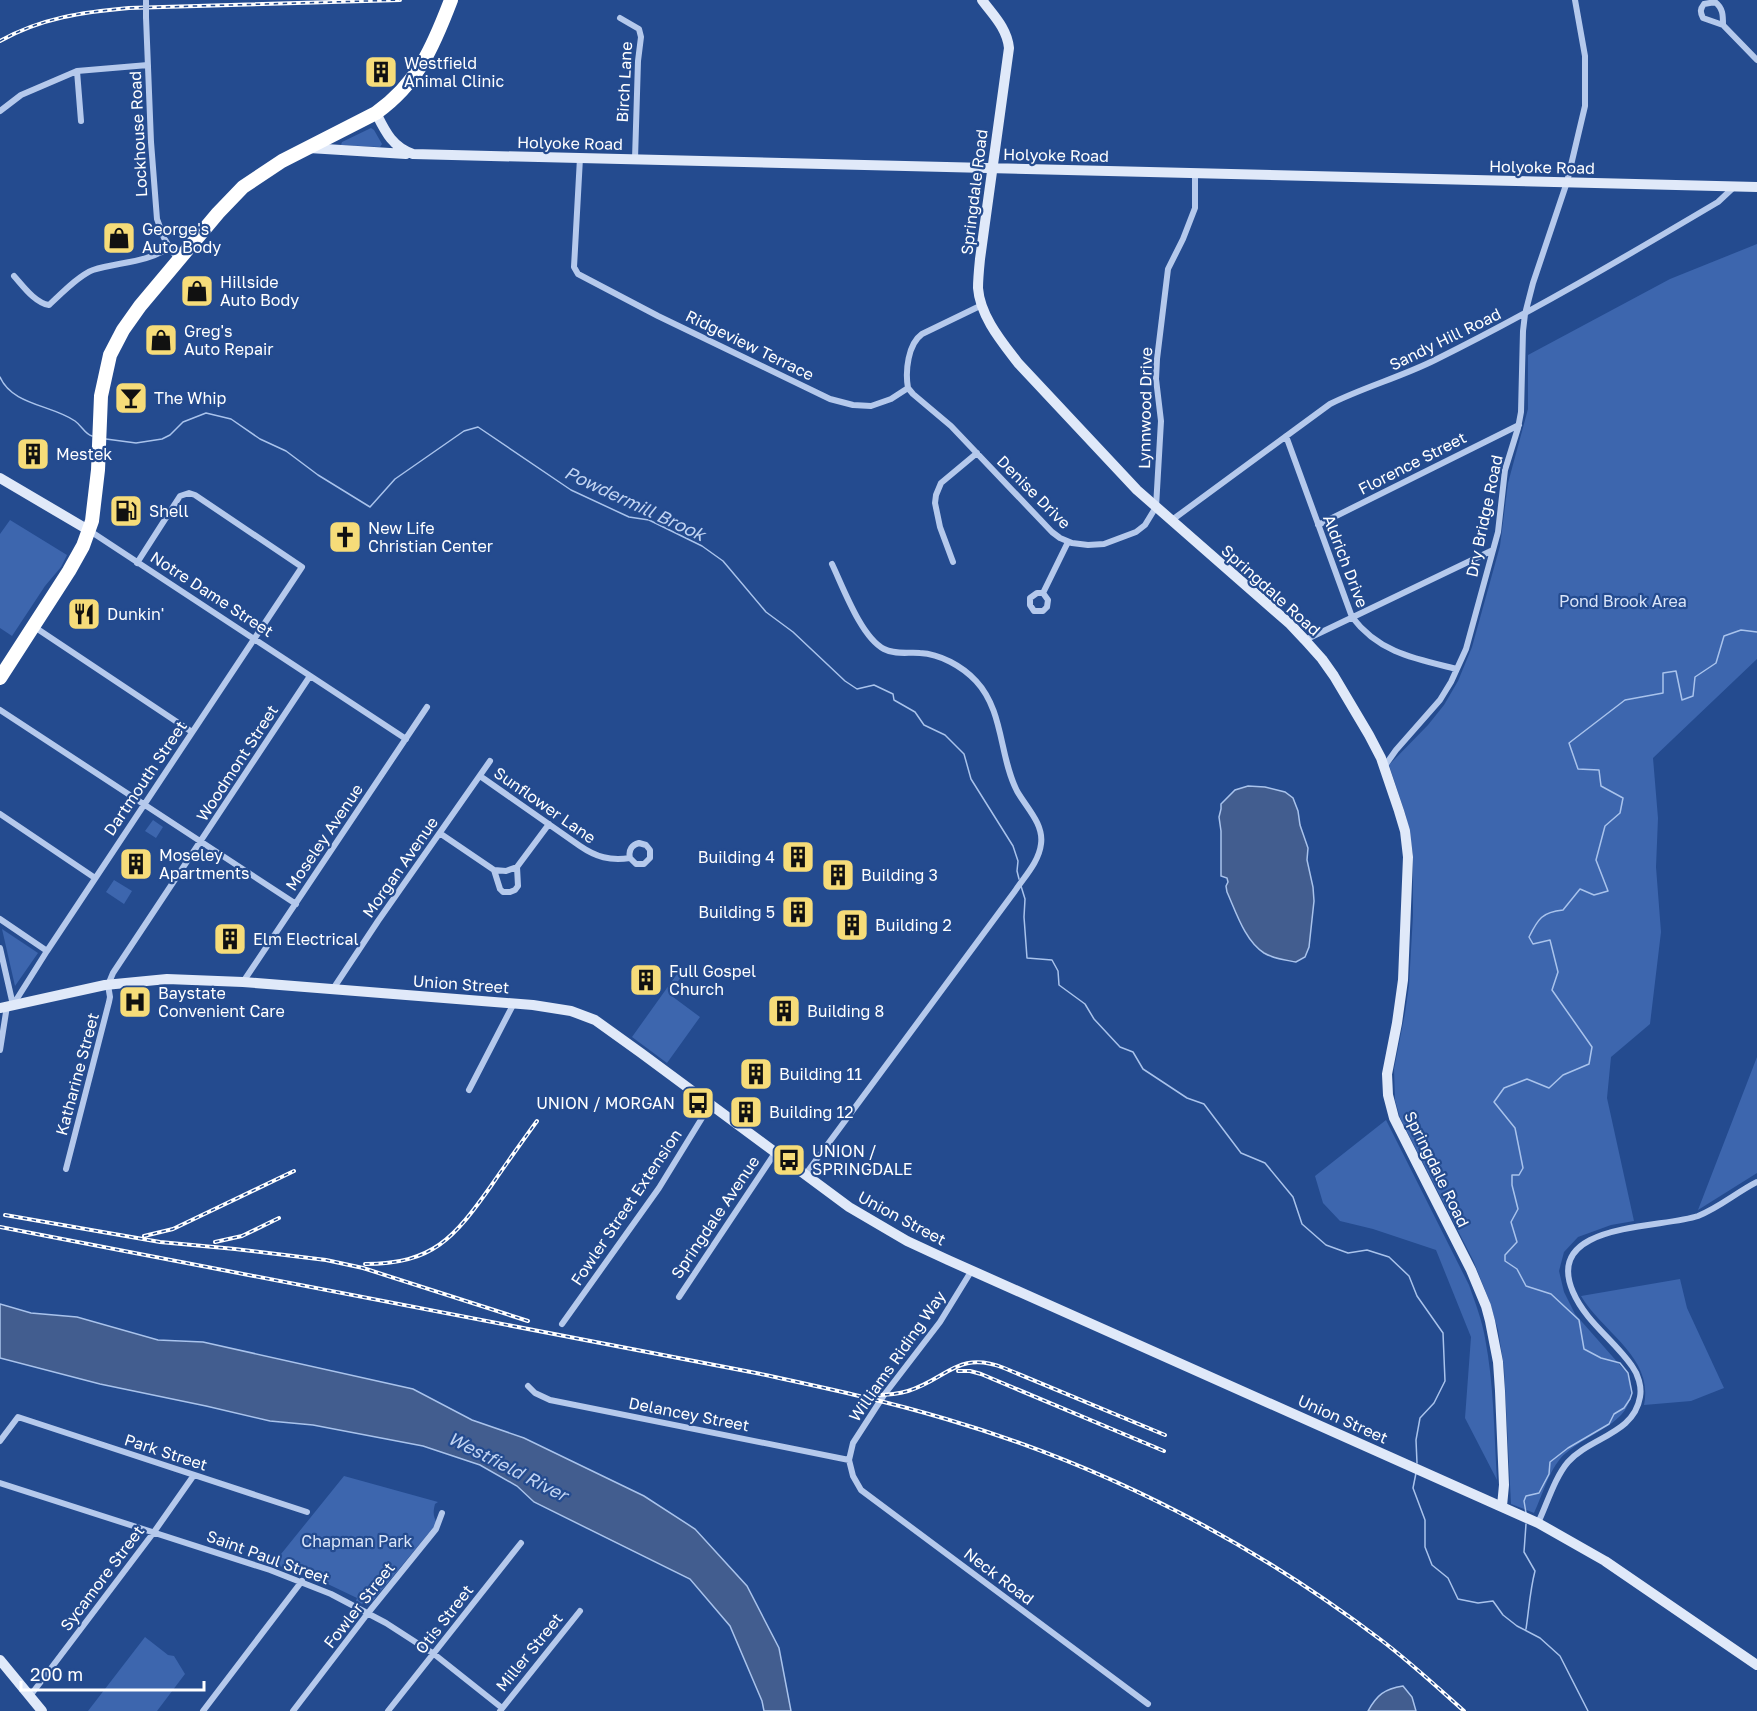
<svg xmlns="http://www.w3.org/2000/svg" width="1757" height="1711" viewBox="0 0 1757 1711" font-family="'Golos Text',sans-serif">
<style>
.green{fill:#3d66ae}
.water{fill:#425d8f;stroke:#a9c3ec;stroke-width:1.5}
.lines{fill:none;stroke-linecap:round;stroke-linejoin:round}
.stream{stroke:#a9c3ec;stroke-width:1.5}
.street{stroke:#b5c9ec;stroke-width:6}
.secondary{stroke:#e0e9f9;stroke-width:10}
.highway{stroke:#fff;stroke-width:14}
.rail-casing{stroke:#fff;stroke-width:4}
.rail{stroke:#244b8f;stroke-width:1.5;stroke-dasharray:4.5;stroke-linecap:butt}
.street-bridge{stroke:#b5c9ec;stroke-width:6}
.labels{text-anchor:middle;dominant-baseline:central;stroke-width:4.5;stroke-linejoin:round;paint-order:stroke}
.poi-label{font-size:16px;fill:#fff;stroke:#244b8f;text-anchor:start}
.street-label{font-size:16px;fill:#fff;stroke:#244b8f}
.park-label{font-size:16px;fill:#dae5f9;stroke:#244b8f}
.water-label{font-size:18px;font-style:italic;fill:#c1d4f3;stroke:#244b8f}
</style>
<rect width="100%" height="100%" fill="#244b8f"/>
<path class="green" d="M 371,128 L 374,130 L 382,144 L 380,147 L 341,145 L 342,142 Z
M 1757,244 L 1757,659 L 1653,758 L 1658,818 L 1656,867 L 1661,932 L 1650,1024 L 1611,1057 L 1607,1098 L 1634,1221 L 1611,1225 L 1578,1237 L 1564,1252 L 1559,1271 L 1564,1292 L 1575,1314 L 1627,1373 C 1646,1424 1587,1429 1560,1459 C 1548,1473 1542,1496 1534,1513 L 1511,1504 L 1504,1367 L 1498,1330 L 1489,1300 L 1473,1260 L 1400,1118 L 1395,1100 L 1394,1069 L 1405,1013 L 1409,985 L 1413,915 L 1413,854 L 1406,816 L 1389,765 L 1428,725 L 1444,705 L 1458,681 L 1472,647 L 1500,546 L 1508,483 L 1528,409 L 1528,355 L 1670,279 Z
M 10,520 L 67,555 L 61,567 L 45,586 L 12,636 L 0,628 L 0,534 Z
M 153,820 L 163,827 L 156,838 L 145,831 Z
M 114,880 L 132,891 L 124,904 L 106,892 Z
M 2,929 L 38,953 L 15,986 Z
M 677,974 L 681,977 L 669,994 L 700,1017 L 667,1063 L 632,1037 Z
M 1757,1057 L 1757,1173 L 1698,1210 Z
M 1386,1120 L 1469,1285 C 1475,1302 1482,1320 1485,1338 C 1494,1384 1494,1433 1497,1480 L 1465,1418 L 1471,1337 L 1436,1250 L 1373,1229 L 1340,1221 L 1323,1203 L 1315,1176 Z
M 1680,1279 L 1687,1308 L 1724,1388 L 1691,1401 L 1644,1405 C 1654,1357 1603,1333 1581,1296 Z
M 344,1476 L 438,1502 L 435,1504 C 433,1512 433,1516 437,1523 L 371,1603 L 362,1604 L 356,1601 L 357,1598 L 311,1576 L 273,1564 Z
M 145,1637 L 168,1655 L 174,1656 L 185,1674 L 157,1711 L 88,1711 Z"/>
<path class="water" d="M 1248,786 L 1265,787 L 1285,792 L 1293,798 L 1298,811 L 1300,825 L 1308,848 L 1307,860 L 1313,887 L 1314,901 L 1309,947 L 1305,957 L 1296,962 C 1286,960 1274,959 1264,953 C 1245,941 1236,912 1227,892 L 1226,886 L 1228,882 L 1227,878 L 1221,876 L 1221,831 L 1219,817 L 1221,809 L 1221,804 L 1235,790 Z
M 0,1304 L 31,1313 L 77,1317 L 158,1340 L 203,1342 L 413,1389 L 472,1420 L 524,1438 L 644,1496 L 695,1529 L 747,1586 L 779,1648 L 791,1711 L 764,1711 L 762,1701 L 730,1626 L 690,1579 L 534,1502 L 517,1486 L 480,1465 L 423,1446 L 313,1425 L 270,1421 L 206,1406 L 100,1384 L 0,1358 Z
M 1403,1686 L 1412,1697 L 1416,1711 L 1368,1711 C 1377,1695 1384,1689 1403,1686 Z"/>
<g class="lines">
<path class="stream" d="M 0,377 C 12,405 52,405 75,421 C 82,426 85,434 92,436
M 106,439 L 136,443 L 162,439 L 170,435 L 183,422 L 206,413 L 231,419 L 260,439 L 286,451 L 318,475 L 370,507 L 395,479 L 464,431 L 478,427 L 571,490 L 629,517 L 649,520 L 702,546 L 723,561 L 766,612 L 793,632 L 845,681 L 857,689 L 874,685 L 893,694 L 894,700 L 915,712 L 924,725 L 945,735 L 964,754 L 971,779 L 1013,846 L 1018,861 L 1017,871 L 1019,879
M 1021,886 L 1025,899 L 1024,917 L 1027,958 L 1052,960 L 1058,971 L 1059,985 L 1085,1004 L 1094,1019 L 1120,1047 L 1133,1052 L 1143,1069 L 1187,1098 L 1204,1104 L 1241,1153 L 1265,1163 L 1293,1197 L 1302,1224 L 1326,1245 L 1348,1253 L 1367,1250 L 1389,1257 L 1409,1276 L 1417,1296 L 1443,1333 L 1445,1381 L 1434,1403 L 1420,1418 L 1416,1440 L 1417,1463
M 1416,1473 L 1413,1488 L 1425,1520 L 1425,1547 L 1432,1565 L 1448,1578 L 1458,1599 L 1478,1603 L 1493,1601 L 1503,1615 L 1517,1626 L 1540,1638 L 1560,1656 L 1588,1711
M 1526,1513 L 1524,1501 L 1526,1496 L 1539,1493 L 1549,1474 L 1550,1462 L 1568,1448 L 1609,1424 L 1614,1414 L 1624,1408 L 1630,1399 L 1632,1393 L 1628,1373 L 1620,1363 L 1601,1358 L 1584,1349 L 1579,1320 L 1551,1294 L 1526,1286 L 1517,1269 L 1505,1261 L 1505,1255 L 1517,1242 L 1511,1222 L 1518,1209 L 1512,1185 L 1512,1175 L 1519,1175 L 1523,1168 L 1515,1128 L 1494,1102 L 1504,1088 L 1527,1079 L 1549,1088 L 1563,1075 L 1589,1064 L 1592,1047 L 1552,990 L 1558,972 L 1550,940 L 1533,944 L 1529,937 C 1538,919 1542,912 1563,910 L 1580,889 L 1594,895 L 1608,891 L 1596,860 L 1605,826 L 1620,813 L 1623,798 L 1601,786 L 1599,770 L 1578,769 L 1569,743 L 1625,700 L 1663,693 L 1663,673 L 1676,671 L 1682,700 L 1693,696 L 1695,677 L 1716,663 L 1724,636 L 1741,630 L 1757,632
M 1526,1629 C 1529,1609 1530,1590 1535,1571 L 1524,1552 L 1526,1524"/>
<path class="street" d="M 146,17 L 151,142 L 157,219 L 164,238 L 178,260
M 620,18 L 639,29 L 641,37 L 638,61 L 635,159
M 1723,25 C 1723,15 1723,8 1715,2 L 1704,4 C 1700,9 1700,12 1703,18 L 1723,25 L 1757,60
M 77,71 L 81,121
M 0,111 L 21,95 L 77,71 L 148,65
M 580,158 L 574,267 L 578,274 L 658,316 L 830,399 L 853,405 L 871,406 L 891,399 L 908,388 C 905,371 908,344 922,334 L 982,305
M 14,276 C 23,286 35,303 49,305 C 60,295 79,275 93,270 C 118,262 147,263 170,247
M 908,388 L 913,394 L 951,426 L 1052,532 L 1060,538 L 1072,543 L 1088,545 L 1104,544 L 1136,532 L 1145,525 L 1156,507 L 1161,421 L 1156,379 L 1157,359 L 1168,269 L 1183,239 L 1195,208 L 1195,173
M 1286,436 L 1352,617 C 1379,653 1416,659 1457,669
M 1172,520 L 1330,404 C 1364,387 1401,377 1435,360 C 1532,312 1625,257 1718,202 L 1734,187
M 1318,525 L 1519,425
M 90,531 L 406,739
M 953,562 L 940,527 L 935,503 L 936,495 L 941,483 L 977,453
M 1043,593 L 1048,600 L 1047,607 L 1043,611 L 1034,611 L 1030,605 L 1030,598 L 1037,593 L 1043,593 L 1068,542
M 33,626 L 192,732
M 1305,640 L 1493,550
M 0,710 L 296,904
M 1384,767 L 1396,750 L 1440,700 L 1451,682 L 1466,649 L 1498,532 L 1505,470 L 1518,428 L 1521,412 L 1523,331 L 1525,314 L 1533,283 L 1567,182 L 1585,106 L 1585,56 L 1575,0
M 480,776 L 580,846 C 596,857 610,861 630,858 C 628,850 632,845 639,843 L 646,845 L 650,850 L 650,858 L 644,864 L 636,864 L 630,858
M 0,814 L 95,878
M 441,834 L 494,870 L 500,889 L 503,892 L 510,892 L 515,890 L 518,886 L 517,867 L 549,824
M 494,870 L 506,871 L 517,867
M 0,919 L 47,951
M 0,948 L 13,1005
M 243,982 L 427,707
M 333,989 L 378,921 L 490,761
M 13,1005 L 47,951 L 302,567 L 195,495 L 189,493 L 180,496 L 137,563
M 0,1050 L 7,1006
M 469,1090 L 514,1003
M 66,1169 L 109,1002 L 110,997 L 108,985 L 113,973 L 310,676
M 805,1175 L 1015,891 C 1024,877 1039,862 1041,844 C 1044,824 1026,807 1017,791 C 999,756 1004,711 976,681 C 962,666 940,654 920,653 C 908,652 895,655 884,649 C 861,637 843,587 832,564
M 972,1270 L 940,1322 L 884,1395 L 853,1443 L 849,1460 L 853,1476 L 861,1490 L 1148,1704
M 679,1297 L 775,1153
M 562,1324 L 659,1188 L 710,1105
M 528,1386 L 535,1393 L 550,1400 L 849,1460
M 0,1441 L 18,1417 L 307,1512
M 0,1483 L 270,1570 L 331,1594 L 386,1623 L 434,1654 L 502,1708
M 1538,1523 C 1547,1504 1555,1477 1568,1462 C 1590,1437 1634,1434 1640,1397 C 1642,1387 1638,1374 1632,1366 C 1614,1340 1586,1322 1573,1292 C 1543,1222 1659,1229 1698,1216 C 1719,1208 1737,1192 1757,1182
M 30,1696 L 154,1532 L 194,1475
M 203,1711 L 302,1581
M 293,1711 L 368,1613 L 436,1529 L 442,1513
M 388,1711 L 521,1543
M 500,1711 L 580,1611"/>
<path class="secondary" d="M 982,0 C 993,15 1007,28 1009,48 L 980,259 C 979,269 978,279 978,288 C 980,316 1002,342 1018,363 L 1137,490 L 1290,624 L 1305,640 L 1322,659 L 1334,676 L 1369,735 L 1381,758 L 1399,811 L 1405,831 L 1408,857 L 1403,980 L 1397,1023 L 1387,1074 L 1388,1095 L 1394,1118 L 1471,1270 L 1486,1306 L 1490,1321 L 1498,1362 L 1500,1391 L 1504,1485 L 1502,1506
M 376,113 C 385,131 392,147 413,154 L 1757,187
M 309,148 L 406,154
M 0,478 L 90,531
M 0,1008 L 105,985 L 167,979 L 243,982 L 533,1005 L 571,1011 L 595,1020 L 641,1053 L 849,1207 L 907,1241 L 948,1260 L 1538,1523 L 1605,1561 L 1757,1665
M 0,1660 L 42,1711"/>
<path class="highway" d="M 0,678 L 69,571 L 83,546 L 92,521 L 98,470 L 101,396 L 110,355 L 123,330 L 140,306 L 218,213 L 243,187 L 282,161 L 376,113 C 418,83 433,47 451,0"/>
<g class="rail-casing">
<path id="rail" d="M 0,41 C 41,18 83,12 129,8 L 400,0
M 5,1215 L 160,1242 L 235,1249 L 326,1260 L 363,1268 L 528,1321
M 0,1227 L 756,1373 C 820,1387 883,1400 946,1419 C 1103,1465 1250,1541 1381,1640 C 1410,1662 1437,1687 1464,1711
M 144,1236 L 173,1229 L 294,1171
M 215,1242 L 242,1236 L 279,1218
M 365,1264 C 433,1264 454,1238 491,1186 C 506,1164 521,1143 537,1121
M 958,1371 L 970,1371 L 981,1374 L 1164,1451
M 876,1395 C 887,1395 898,1394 908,1391 C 947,1379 958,1350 1004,1368 L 1165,1435"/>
</g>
<use href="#rail" class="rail"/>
<path class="street-bridge" d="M 146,1 L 146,17"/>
</g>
<defs>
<g id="building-square" transform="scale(1.725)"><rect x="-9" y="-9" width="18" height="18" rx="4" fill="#f6dc79" stroke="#244b8f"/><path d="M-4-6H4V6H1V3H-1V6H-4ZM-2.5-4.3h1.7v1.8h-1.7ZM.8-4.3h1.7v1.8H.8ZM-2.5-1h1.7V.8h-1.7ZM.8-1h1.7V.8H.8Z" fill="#111"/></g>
<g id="shop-square" transform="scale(1.725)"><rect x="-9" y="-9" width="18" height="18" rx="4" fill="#f6dc79" stroke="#244b8f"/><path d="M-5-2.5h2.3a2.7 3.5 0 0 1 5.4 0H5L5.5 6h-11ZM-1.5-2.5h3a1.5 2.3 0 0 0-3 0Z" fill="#111"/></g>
<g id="bar-square" transform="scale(1.725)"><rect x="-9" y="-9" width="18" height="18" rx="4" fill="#f6dc79" stroke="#244b8f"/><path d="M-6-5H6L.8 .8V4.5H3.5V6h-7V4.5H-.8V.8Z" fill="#111"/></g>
<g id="fuel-square" transform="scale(1.725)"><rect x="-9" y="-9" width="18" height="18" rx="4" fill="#f6dc79" stroke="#244b8f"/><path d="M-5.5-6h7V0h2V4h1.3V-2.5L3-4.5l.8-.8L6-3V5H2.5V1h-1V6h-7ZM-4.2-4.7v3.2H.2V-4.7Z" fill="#111"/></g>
<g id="church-square" transform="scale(1.725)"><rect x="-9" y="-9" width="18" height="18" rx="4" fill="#f6dc79" stroke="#244b8f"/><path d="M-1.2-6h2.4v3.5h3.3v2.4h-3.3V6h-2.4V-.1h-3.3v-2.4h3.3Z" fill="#111"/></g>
<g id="restaurant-square" transform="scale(1.725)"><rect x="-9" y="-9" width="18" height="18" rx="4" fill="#f6dc79" stroke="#244b8f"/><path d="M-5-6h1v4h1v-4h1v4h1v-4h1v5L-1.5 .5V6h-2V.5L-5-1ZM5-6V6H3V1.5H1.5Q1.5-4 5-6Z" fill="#111"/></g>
<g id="hospital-square" transform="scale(1.725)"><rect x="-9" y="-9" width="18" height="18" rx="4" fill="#f6dc79" stroke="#244b8f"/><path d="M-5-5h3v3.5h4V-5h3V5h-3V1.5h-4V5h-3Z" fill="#111"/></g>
<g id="bus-square" transform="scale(1.725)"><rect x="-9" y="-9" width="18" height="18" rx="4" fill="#f6dc79" stroke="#244b8f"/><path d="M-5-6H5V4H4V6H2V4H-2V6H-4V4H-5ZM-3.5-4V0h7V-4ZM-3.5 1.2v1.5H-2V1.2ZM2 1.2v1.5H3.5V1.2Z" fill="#111"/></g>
</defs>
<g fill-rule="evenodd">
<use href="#building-square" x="381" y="72"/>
<use href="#shop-square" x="119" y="238"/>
<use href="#shop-square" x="197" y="291"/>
<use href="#shop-square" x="161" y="340"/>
<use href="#bar-square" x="131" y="398"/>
<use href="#building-square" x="33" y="454"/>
<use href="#fuel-square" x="126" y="511"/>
<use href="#church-square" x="345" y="537"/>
<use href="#restaurant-square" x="84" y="614"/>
<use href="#building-square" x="798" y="857"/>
<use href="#building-square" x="136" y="864"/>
<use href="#building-square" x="838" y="875"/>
<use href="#building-square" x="798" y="912"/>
<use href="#building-square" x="852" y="925"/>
<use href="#building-square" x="230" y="939"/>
<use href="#building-square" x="646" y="980"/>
<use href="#hospital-square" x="135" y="1002"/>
<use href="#building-square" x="784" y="1011"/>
<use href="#building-square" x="756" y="1074"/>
<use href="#bus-square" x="698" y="1103"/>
<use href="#building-square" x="746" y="1112"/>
<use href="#bus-square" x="789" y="1160"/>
</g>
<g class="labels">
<g class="poi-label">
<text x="404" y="63">Westfield<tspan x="404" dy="18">Animal Clinic</tspan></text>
<text x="142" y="229">George's<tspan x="142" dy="18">Auto Body</tspan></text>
<text x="220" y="282">Hillside<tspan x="220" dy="18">Auto Body</tspan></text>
<text x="184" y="331">Greg's<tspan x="184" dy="18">Auto Repair</tspan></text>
<text x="154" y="398">The Whip</text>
<text x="56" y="454">Mestek</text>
<text x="149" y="511">Shell</text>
<text x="368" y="528">New Life<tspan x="368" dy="18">Christian Center</tspan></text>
<text x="107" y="614">Dunkin'</text>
<text x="159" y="855">Moseley<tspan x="159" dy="18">Apartments</tspan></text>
<text x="775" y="857" text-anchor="end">Building 4</text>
<text x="861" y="875">Building 3</text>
<text x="775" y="912" text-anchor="end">Building 5</text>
<text x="875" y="925">Building 2</text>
<text x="253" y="939">Elm Electrical</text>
<text x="669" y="971">Full Gospel<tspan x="669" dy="18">Church</tspan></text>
<text x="158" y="993">Baystate<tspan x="158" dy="18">Convenient Care</tspan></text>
<text x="807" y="1011">Building 8</text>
<text x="779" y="1074">Building 11</text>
<text x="675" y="1103" text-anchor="end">UNION / MORGAN</text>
<text x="769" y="1112">Building 12</text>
<text x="812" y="1151">UNION /<tspan x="812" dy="18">SPRINGDALE</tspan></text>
</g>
<g class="street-label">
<text transform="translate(624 82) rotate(-87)">Birch Lane</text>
<text transform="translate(138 134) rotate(-93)">Lockhouse Road</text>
<text transform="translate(570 143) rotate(1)">Holyoke Road</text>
<text transform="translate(1056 155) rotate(1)">Holyoke Road</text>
<text transform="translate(1542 167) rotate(1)">Holyoke Road</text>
<text transform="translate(974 192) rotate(-83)">Springdale Road</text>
<text transform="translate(1445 339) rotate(-26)">Sandy Hill Road</text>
<text transform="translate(750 345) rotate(26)">Ridgeview Terrace</text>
<text transform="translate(1145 408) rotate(-89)">Lynnwood Drive</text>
<text transform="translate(1412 463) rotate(-27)">Florence Street</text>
<text transform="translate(1034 492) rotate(45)">Denise Drive</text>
<text transform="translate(1484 516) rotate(-78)">Dry Bridge Road</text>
<text transform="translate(1346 561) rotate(69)">Aldrich Drive</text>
<text transform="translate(1271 590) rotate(42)">Springdale Road</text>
<text transform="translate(212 594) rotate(33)">Notre Dame Street</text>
<text transform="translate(237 763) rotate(-57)">Woodmont Street</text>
<text transform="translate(145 778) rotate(-56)">Dartmouth Street</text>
<text transform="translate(545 805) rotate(35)">Sunflower Lane</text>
<text transform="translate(324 837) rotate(-56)">Moseley Avenue</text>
<text transform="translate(400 867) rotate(-55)">Morgan Avenue</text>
<text transform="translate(461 984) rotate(4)">Union Street</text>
<text transform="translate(77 1074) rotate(-75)">Katharine Street</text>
<text transform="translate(1437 1169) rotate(64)">Springdale Road</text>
<text transform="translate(626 1207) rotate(-56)">Fowler Street Extension</text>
<text transform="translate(715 1217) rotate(-56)">Springdale Avenue</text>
<text transform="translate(902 1218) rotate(28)">Union Street</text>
<text transform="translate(897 1356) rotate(-55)">Williams Riding Way</text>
<text transform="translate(689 1414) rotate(11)">Delancey Street</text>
<text transform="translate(1343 1419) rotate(24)">Union Street</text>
<text transform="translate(166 1452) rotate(18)">Park Street</text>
<text transform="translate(268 1557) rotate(20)">Saint Paul Street</text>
<text transform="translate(999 1576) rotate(37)">Neck Road</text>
<text transform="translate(102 1578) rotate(-53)">Sycamore Street</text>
<text transform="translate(359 1605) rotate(-52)">Fowler Street</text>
<text transform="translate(444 1619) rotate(-52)">Otis Street</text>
<text transform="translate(529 1652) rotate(-51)">Miller Street</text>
</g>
<g class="park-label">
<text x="1623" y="601">Pond Brook Area</text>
<text x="357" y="1541">Chapman Park</text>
</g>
<g class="water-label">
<text transform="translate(635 503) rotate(25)">Powdermill Brook</text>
<text transform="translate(508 1466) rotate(27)">Westfield River</text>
</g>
</g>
<path d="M21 1681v9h183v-9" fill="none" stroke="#ffffff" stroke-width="3"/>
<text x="30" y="1681" font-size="18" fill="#ffffff" stroke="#244b8f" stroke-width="4.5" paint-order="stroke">200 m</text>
</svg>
